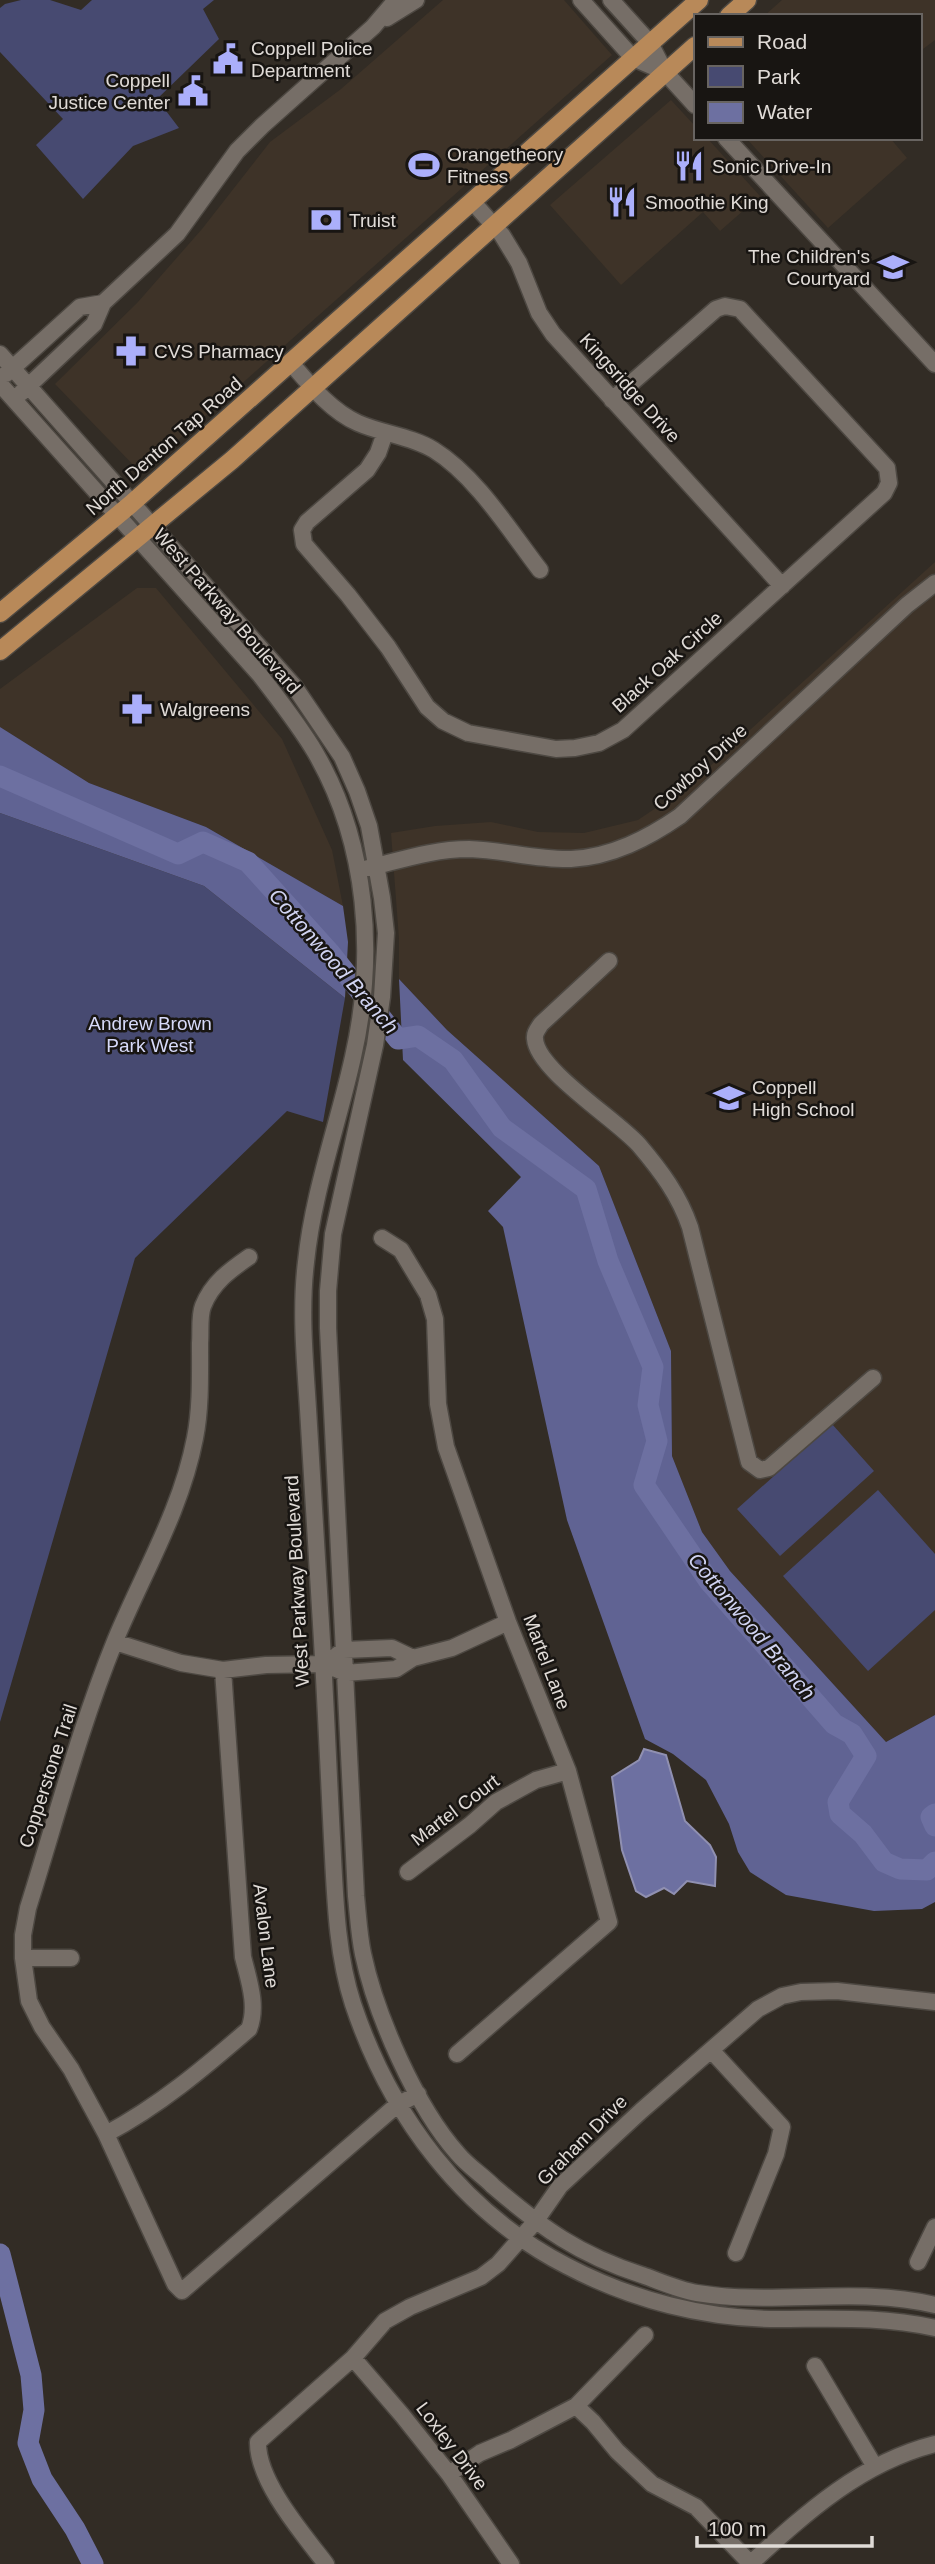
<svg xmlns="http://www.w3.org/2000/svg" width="935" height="2564" viewBox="0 0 935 2564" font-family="Arial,sans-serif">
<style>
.built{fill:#3e3328}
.green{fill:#474a71}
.forest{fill:#606393}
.water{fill:#6d70a1;stroke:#9090b1;stroke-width:2}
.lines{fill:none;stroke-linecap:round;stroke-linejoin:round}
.river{stroke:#6d70a1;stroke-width:21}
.minor-casing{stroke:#4d4842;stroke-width:19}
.major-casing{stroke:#4d4842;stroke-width:21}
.minor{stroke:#766e67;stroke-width:16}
.major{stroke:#b88959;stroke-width:18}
.labels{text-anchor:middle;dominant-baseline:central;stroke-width:5;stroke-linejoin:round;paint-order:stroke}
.poi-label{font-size:19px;fill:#e0dbd7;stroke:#181512;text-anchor:start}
.street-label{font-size:19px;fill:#e0dbd7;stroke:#181512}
.park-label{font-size:19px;fill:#d7daf9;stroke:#181512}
.water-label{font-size:21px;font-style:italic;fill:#d1d4f2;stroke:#181512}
</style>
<rect width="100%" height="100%" fill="#322c25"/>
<path class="built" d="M 443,0 L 564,0 L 612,55 L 141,473 L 55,384 L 138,302 L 202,229 L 270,142 L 341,89 Z
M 782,0 L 935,0 L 935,40 L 919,52 L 919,16 L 764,16 Z
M 671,100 L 695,126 L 695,138 L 707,138 L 760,196 L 720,231 L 703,212 L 621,285 L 550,205 Z
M 746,138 L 890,138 L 907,158 L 828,228 Z
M 935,562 L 935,1715 L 886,1742 L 730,1571 L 702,1532 L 672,1456 L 671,1351 L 599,1166 L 447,1030 L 399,979 L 399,939 L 391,833 L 435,826 L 491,822 L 538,832 L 584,833 L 638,820 L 687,787 Z
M 137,588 L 156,588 L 282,739 L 332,850 L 343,906 L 206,827 L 89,783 L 0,727 L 0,689 Z"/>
<path class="green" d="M 21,0 L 50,0 L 81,10 L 92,0 L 214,0 L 203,9 L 219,39 L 157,99 L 179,128 L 133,146 L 83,199 L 36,145 L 63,119 L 0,52 L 0,8 L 5,4 Z
M 0,813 L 204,886 L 345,998 L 323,1122 L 287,1111 L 135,1258 L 0,1722 Z
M 832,1424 L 874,1471 L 780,1556 L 737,1509 Z
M 878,1490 L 935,1554 L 935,1610 L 868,1671 L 783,1576 Z"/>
<path class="forest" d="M 0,727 L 89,783 L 206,827 L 343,906 L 348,942 L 345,998 L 204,886 L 0,813 Z
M 399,979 L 447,1030 L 599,1166 L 671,1351 L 672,1456 L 702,1532 L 730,1571 L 886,1742 L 935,1715 L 935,1902 L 922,1909 L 874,1911 L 786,1895 L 750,1872 L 738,1852 L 729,1824 L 706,1780 L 673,1754 L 645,1739 L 567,1520 L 503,1227 L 488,1211 L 521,1177 L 403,1060 Z"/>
<path class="water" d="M 644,1749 L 666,1755 L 685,1821 L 710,1845 L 716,1857 L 715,1886 L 687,1881 L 674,1894 L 664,1888 L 646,1897 L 636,1891 L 622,1850 L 612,1777 L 639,1760 Z"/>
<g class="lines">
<path class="river" d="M 0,776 L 178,854 L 203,842 L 248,862 L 330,953 L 398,1039 L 418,1036 L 453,1060 L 502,1128 L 586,1189 L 608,1261 L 653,1367 L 648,1405 L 657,1441 L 644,1485 L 709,1581 L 834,1724 L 852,1734 L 866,1756 L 838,1802 L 840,1814 L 863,1834 L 884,1862 L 900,1869 L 927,1870 L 935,1862
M 935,1814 L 931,1817 L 935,1826
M 0,2254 L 31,2375 L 34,2410 L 28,2443 L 42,2479 L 75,2529 L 93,2564"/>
<g class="minor-casing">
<path id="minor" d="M 581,0 L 633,58 L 665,72
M 611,0 L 650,43 L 665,72 L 695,105
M 387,18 L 416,0
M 726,138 L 935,364
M 472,201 L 502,235 L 519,263 L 539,313 L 553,334 L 782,586
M 0,354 L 294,686 L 342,757 L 357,791 L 369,826 L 382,898 L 386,933 L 382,997 L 375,1045 L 333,1234 L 328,1291 L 328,1328 L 356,1896 C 358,1915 359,1935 363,1954 C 376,2015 416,2107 458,2154 C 468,2166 482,2175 493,2186 C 542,2228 579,2255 642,2275 C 659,2281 679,2290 697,2293 C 776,2306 857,2286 935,2305
M 291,363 C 310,385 331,411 358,423 C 383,434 411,436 434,450 C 476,476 510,531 540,570
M 6,374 L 80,307 L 103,303
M 0,384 L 260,675 C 279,700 299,725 315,752 C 368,843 376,956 353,1057 C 338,1125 313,1192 306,1262 C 300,1311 305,1360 308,1409 C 312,1475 316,1541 320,1608 C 325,1685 328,1761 332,1838 C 335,1893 336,1952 353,2004 C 390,2115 462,2212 567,2266 C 632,2300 705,2319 778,2319 C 832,2319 882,2316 935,2328
M 21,393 L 94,324 L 103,303 L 177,234 L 237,151 L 262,126 L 373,27 L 396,0
M 385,433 L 378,453 L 367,470 L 307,522 L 302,530 L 304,544 L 348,595 L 388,647 L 427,707 L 443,721 L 468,733 L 556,749 L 575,748 L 599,743 L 623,730 L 884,493 L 889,483 L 887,468 L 740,309 L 725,306 L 716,309 L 612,400
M 368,868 C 401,860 434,849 469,849 C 503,850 537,860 571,859 C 612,857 648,838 680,816 L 907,605 L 935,583
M 609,961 L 541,1024 C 538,1029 534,1033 535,1039 C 537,1070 617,1120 639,1145 C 661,1171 679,1195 690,1227 L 749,1462 L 760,1470 L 769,1468 L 873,1378
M 382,1238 L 401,1250 L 428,1295 L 435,1319 L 438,1404 L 446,1447 L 508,1622 L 568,1771 L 609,1922 L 457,2054
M 249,1257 C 230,1270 212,1283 203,1306 C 199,1316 201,1332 200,1343 C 200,1374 201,1408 195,1438 C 181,1511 143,1573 115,1641 C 80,1727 56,1819 28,1908 L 23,1935 L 23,1958 L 29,2001 L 42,2027 L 71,2069 L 106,2134 L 175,2284 L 182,2291 L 397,2105 L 418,2094
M 115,1642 L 181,1663 L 223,1670 L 266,1665 L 324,1664 L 345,1673 L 396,1669 L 413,1658 L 452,1648 L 508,1622
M 337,1655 L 344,1650 L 392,1648 L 413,1658
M 408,1872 L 470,1825 L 496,1802 L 536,1780 L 568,1771
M 23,1958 L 71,1958
M 711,2050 L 782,2127 L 776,2154 L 736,2253
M 106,2134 C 159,2106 204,2068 249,2029 C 258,2006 249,1981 243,1957 L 223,1670
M 918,2262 L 935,2227
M 353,2358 L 402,2415 L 449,2474 L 511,2564
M 815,2366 L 875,2467
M 576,2406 L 593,2422 L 617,2451 L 652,2484 L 696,2507 L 750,2563
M 449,2474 L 480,2453 L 511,2440 L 576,2406 L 645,2335
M 326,2564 C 303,2534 257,2481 258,2442 L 353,2358 L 385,2321 L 410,2307 L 481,2277 L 498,2264 L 535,2222 L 560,2186 L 641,2111 L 758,2009 L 782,1996 L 801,1992 L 837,1991 L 935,2002
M 750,2564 C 806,2513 860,2463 935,2444"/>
</g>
<g class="major-casing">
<path id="major" d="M 729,16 L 747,0
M 0,613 L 131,504 L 699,0
M 0,651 L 232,460 L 695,46"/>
</g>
<use href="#minor" class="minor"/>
<use href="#major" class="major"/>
</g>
<defs>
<g id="civic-bare" transform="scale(2.415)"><path d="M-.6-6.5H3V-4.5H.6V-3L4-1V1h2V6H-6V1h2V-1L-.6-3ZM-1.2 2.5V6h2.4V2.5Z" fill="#abaffb" stroke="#181512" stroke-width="2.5" paint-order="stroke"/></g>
<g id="stadium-bare" transform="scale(2.415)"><path d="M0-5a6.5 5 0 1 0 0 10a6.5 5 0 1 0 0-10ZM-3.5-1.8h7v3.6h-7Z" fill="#abaffb" stroke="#181512" stroke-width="2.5" paint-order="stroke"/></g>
<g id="restaurant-bare" transform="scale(2.415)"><path d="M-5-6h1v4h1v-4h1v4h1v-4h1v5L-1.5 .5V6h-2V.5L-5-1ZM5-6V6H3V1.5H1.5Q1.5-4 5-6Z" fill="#abaffb" stroke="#181512" stroke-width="2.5" paint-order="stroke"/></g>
<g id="bank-bare" transform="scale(2.415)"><path d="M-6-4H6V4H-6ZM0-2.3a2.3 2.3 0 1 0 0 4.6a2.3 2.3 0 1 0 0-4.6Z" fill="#abaffb" stroke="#181512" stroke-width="2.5" paint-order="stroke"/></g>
<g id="school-bare" transform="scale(2.415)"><path d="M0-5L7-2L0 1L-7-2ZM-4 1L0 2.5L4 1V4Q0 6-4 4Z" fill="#abaffb" stroke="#181512" stroke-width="2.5" paint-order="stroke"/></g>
<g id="pharmacy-bare" transform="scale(2.415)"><path d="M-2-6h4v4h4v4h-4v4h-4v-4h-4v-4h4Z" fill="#abaffb" stroke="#181512" stroke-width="2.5" paint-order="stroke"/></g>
</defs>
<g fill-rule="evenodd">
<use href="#civic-bare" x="228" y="59"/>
<use href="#civic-bare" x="193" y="91"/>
<use href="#stadium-bare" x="424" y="165"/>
<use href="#restaurant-bare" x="689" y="166"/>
<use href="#restaurant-bare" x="622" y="202"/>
<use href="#bank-bare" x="326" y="220"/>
<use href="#school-bare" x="893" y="267"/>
<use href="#pharmacy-bare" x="131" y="351"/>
<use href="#pharmacy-bare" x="137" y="709"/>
<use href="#school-bare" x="729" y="1098"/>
</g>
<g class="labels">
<g class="poi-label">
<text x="251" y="48">Coppell Police<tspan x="251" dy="22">Department</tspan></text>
<text x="170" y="80" text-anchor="end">Coppell<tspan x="170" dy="22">Justice Center</tspan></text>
<text x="447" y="154">Orangetheory<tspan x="447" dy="22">Fitness</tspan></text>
<text x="712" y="166">Sonic Drive-In</text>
<text x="645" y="202">Smoothie King</text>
<text x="349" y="220">Truist</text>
<text x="870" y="256" text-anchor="end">The Children's<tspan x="870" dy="22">Courtyard</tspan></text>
<text x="154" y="351">CVS Pharmacy</text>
<text x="160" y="709">Walgreens</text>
<text x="752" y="1087">Coppell<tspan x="752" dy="22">High School</tspan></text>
</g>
<g class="street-label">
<text transform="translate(630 388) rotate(48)">Kingsridge Drive</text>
<text transform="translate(164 446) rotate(-41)">North Denton Tap Road</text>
<text transform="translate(227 611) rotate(49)">West Parkway Boulevard</text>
<text transform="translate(667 662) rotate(-42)">Black Oak Circle</text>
<text transform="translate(700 767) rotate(-42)">Cowboy Drive</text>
<text transform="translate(297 1581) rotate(-93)">West Parkway Boulevard</text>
<text transform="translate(547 1662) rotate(69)">Martel Lane</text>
<text transform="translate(48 1776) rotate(-72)">Copperstone Trail</text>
<text transform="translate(455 1810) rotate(-37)">Martel Court</text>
<text transform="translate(266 1936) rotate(83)">Avalon Lane</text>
<text transform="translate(582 2140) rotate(-45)">Graham Drive</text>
<text transform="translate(452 2446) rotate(53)">Loxley Drive</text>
</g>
<g class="park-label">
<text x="150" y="1023">Andrew Brown<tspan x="150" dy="22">Park West</tspan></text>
</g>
<g class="water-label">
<text transform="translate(334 961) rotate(49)">Cottonwood Branch</text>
<text transform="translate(752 1626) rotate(50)">Cottonwood Branch</text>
</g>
</g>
<rect x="694" y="14" width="228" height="126" fill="#181512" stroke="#686461" stroke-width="2"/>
<rect x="708" y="37" width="35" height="10" fill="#b88959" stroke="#686461" stroke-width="2"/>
<text x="757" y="49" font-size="21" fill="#e0dbd7">Road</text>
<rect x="708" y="66" width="35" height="21" fill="#474a71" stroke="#686461" stroke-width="2"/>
<text x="757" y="84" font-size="21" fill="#e0dbd7">Park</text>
<rect x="708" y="102" width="35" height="21" fill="#6d70a1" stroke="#686461" stroke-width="2"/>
<text x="757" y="119" font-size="21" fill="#e0dbd7">Water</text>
<path d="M697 2536v10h175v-10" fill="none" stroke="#e0dbd7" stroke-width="3.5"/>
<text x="708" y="2536" font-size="21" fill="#e0dbd7" stroke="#181512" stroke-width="5" paint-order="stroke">100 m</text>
</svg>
